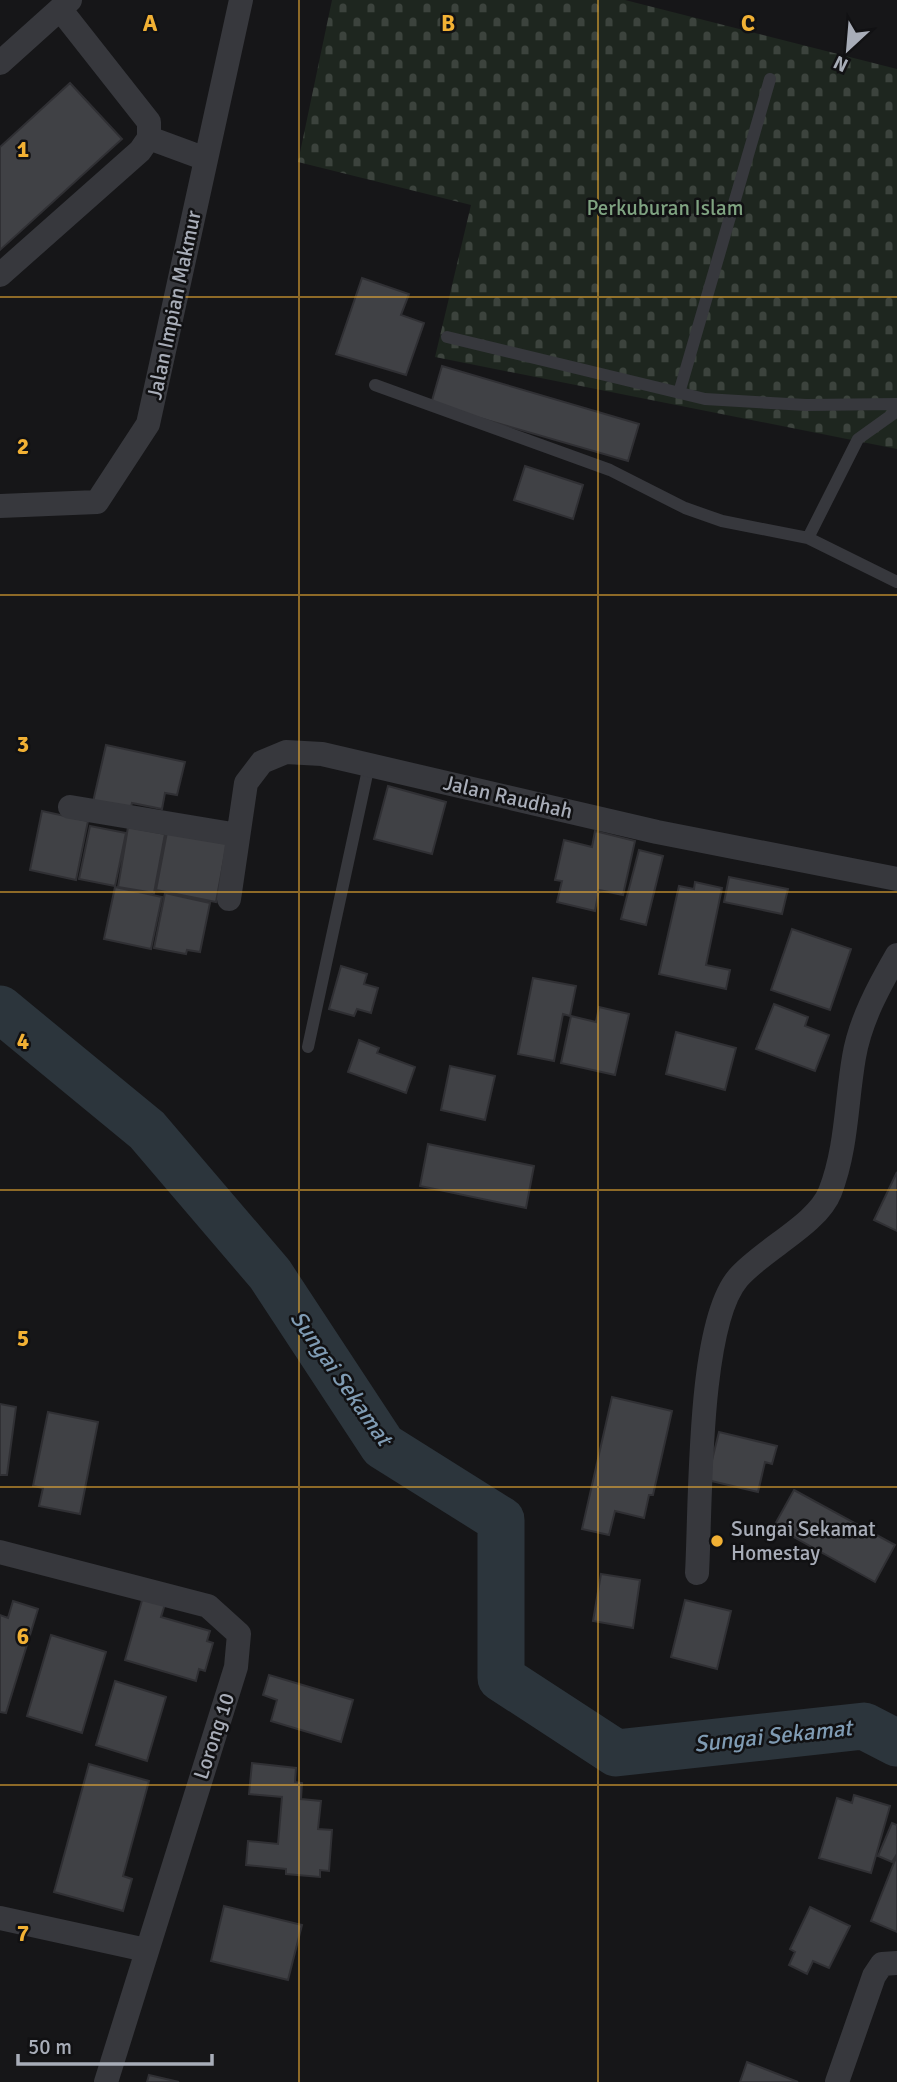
<svg xmlns="http://www.w3.org/2000/svg" width="897" height="2082" viewBox="0 0 897 2082" font-family="Signika,sans-serif">
<style>
.cemetery{fill:url(#cemetery-stones)}
.lines{fill:none;stroke-linecap:round;stroke-linejoin:round}
.river{stroke:#2c353c;stroke-width:47}
.building{fill:#404145;stroke:#303034;stroke-width:2}
.lane{stroke:#37383d;stroke-width:12}
.street{stroke:#37383d;stroke-width:24}
.grid{fill:none;stroke:#f2b134;stroke-width:2;stroke-opacity:0.55}
.poi-dot{fill:#f2b134;stroke:#111113;stroke-width:2.5}
.labels{text-anchor:middle;dominant-baseline:central;stroke-width:5;stroke-linejoin:round;paint-order:stroke}
.park-label{font-size:21px;fill:#7fa381;stroke:#111113}
.street-label{font-size:21px;fill:#a8adb8;stroke:#111113}
.poi-label{font-size:21px;fill:#a8adb8;stroke:#111113;text-anchor:start}
.water-label{font-size:23px;font-style:italic;fill:#7f9bb3;stroke:#111113}
.grid-label{font-size:23px;text-anchor:middle;font-weight:bold;fill:#f2b134;stroke:#111113;stroke-width:5;stroke-linejoin:round;paint-order:stroke}
</style>
<defs>
<pattern id="cemetery-stones" width="16" height="16" patternUnits="userSpaceOnUse" patternTransform="scale(1.75)"><rect width="16" height="16" fill="#1e261f"/><path d="M2 7V4a2 2 0 0 1 4 0v3zM10 15v-3a2 2 0 0 1 4 0v3z" fill="#3c433d"/></pattern>
</defs>
<rect width="100%" height="100%" fill="#161618"/>
<path class="cemetery" d="M 332,0 L 625,0 L 897,69 L 897,449 L 435,357 L 471,205 L 298,162 Z"/>
<g class="lines">
<path class="river" d="M 0,1009 L 147,1130 L 270,1274 L 383,1446 L 501,1520 L 501,1678 L 616,1753 L 864,1726 L 897,1743"/>
</g>
<path class="building" d="M 70,83 L 122,139 L 0,250 L 0,147 Z
M 362,278 L 409,294 L 401,315 L 424,323 L 406,375 L 336,354 Z
M 442,366 L 639,424 L 628,461 L 431,404 Z
M 525,466 L 583,485 L 573,519 L 514,500 Z
M 106,745 L 185,762 L 177,795 L 165,793 L 162,809 L 132,803 L 130,810 L 93,802 Z
M 388,786 L 446,802 L 432,854 L 374,839 Z
M 42,811 L 88,821 L 76,880 L 30,870 Z
M 90,826 L 126,833 L 115,886 L 79,879 Z
M 128,827 L 165,834 L 154,893 L 118,887 Z
M 595,831 L 635,841 L 623,895 L 599,890 L 595,911 L 557,902 L 562,881 L 555,880 L 564,840 L 592,847 Z
M 167,832 L 227,843 L 216,902 L 156,890 Z
M 639,850 L 663,856 L 646,925 L 621,919 Z
M 729,877 L 788,889 L 782,914 L 724,902 Z
M 695,882 L 722,888 L 706,965 L 730,970 L 726,989 L 659,974 L 679,886 L 694,889 Z
M 115,887 L 162,897 L 151,949 L 104,939 Z
M 165,893 L 210,903 L 200,952 L 187,950 L 186,954 L 154,948 Z
M 792,929 L 851,949 L 830,1010 L 771,990 Z
M 341,966 L 367,974 L 364,984 L 378,988 L 371,1013 L 357,1009 L 354,1016 L 329,1009 Z
M 533,978 L 576,986 L 570,1016 L 563,1014 L 554,1061 L 518,1054 Z
M 774,1004 L 808,1017 L 805,1026 L 829,1035 L 815,1071 L 756,1049 Z
M 599,1007 L 629,1014 L 615,1075 L 561,1063 L 571,1016 L 596,1022 Z
M 676,1032 L 736,1048 L 725,1090 L 666,1074 Z
M 359,1040 L 379,1048 L 377,1053 L 415,1067 L 406,1093 L 348,1072 Z
M 450,1066 L 495,1076 L 485,1120 L 441,1110 Z
M 428,1144 L 534,1166 L 526,1208 L 420,1186 Z
M 897,1172 L 897,1231 L 874,1220 Z
M 612,1397 L 672,1411 L 653,1495 L 649,1495 L 644,1518 L 615,1511 L 609,1535 L 582,1529 Z
M 0,1404 L 16,1407 L 7,1475 L 0,1475 Z
M 48,1412 L 98,1422 L 80,1514 L 39,1506 L 43,1488 L 33,1486 Z
M 719,1432 L 777,1446 L 772,1464 L 765,1462 L 758,1492 L 707,1480 Z
M 794,1490 L 895,1545 L 875,1582 L 774,1526 Z
M 601,1574 L 640,1580 L 633,1628 L 593,1621 Z
M 143,1597 L 165,1604 L 161,1617 L 210,1631 L 207,1641 L 213,1643 L 205,1671 L 199,1669 L 196,1681 L 125,1660 Z
M 685,1600 L 731,1611 L 717,1669 L 671,1657 Z
M 13,1601 L 38,1609 L 6,1713 L 0,1712 L 0,1615 L 8,1618 Z
M 51,1635 L 106,1652 L 82,1733 L 27,1716 Z
M 269,1675 L 353,1700 L 341,1742 L 271,1721 L 277,1700 L 263,1695 Z
M 115,1681 L 166,1697 L 147,1761 L 96,1745 Z
M 252,1763 L 296,1768 L 295,1782 L 302,1783 L 301,1799 L 321,1801 L 318,1829 L 332,1830 L 329,1871 L 320,1870 L 320,1877 L 286,1874 L 286,1869 L 246,1865 L 248,1841 L 278,1844 L 282,1797 L 249,1794 Z
M 89,1764 L 149,1781 L 123,1876 L 132,1879 L 123,1911 L 54,1892 Z
M 854,1795 L 890,1806 L 871,1873 L 819,1858 L 837,1798 L 852,1803 Z
M 892,1823 L 897,1825 L 897,1854 L 892,1862 L 878,1856 Z
M 897,1855 L 897,1932 L 871,1921 Z
M 224,1906 L 302,1925 L 288,1980 L 211,1961 Z
M 810,1907 L 850,1926 L 829,1968 L 813,1961 L 807,1974 L 789,1965 L 795,1952 L 790,1949 Z
M 747,2062 L 798,2082 L 740,2082 Z
M 149,2075 L 179,2082 L 147,2082 Z"/>
<g class="lines">
<path class="lane" d="M 447,337 L 705,399 L 806,405 L 897,404
M 375,385 L 610,470 L 685,508 L 722,521 L 808,538 L 897,582
M 679,393 L 770,79
M 808,538 L 858,439 L 897,411
M 308,1047 L 369,765"/>
<path class="street" d="M 0,63 L 70,0
M 149,138 L 206,159
M 0,275 L 140,151 L 149,138 L 149,122 L 60,9
M 0,506 L 97,502 L 148,424 L 241,0
M 70,807 L 238,835
M 229,899 L 246,783 L 262,762 L 286,752 L 322,754 L 657,832 L 897,879
M 0,1552 L 208,1606 L 239,1634 L 236,1667 L 106,2082
M 697,1573 C 701,1506 697,1326 738,1278 C 763,1249 817,1225 830,1192 C 847,1148 846,1103 854,1057 C 860,1021 879,986 897,955
M 0,1918 L 146,1950
M 837,2082 L 874,1976 L 882,1964 L 897,1963"/>
</g>
<path class="grid" d="M 299,0 L 299,2082M 598,0 L 598,2082M 0,297 L 897,297M 0,595 L 897,595M 0,892 L 897,892M 0,1190 L 897,1190M 0,1487 L 897,1487M 0,1785 L 897,1785"/>
<circle class="poi-dot" cx="717" cy="1541" r="7"/>
<g class="labels">
<g class="park-label">
<text x="665" y="208">Perkuburan Islam</text>
</g>
<g class="street-label">
<text transform="translate(174 305) rotate(-78)">Jalan Impian Makmur</text>
<text transform="translate(508 797) rotate(13)">Jalan Raudhah</text>
<text transform="translate(214 1736) rotate(-72)">Lorong 10</text>
</g>
<g class="poi-label">
<text x="731" y="1529">Sungai Sekamat<tspan x="731" dy="24">Homestay</tspan></text>
</g>
<g class="water-label">
<text transform="translate(341 1378) rotate(55)">Sungai Sekamat</text>
<text transform="translate(773 1736) rotate(-6)">Sungai Sekamat</text>
</g>
</g>
<g class="grid-label">
<text x="150" y="31">A</text>
<text x="448" y="31">B</text>
<text x="748" y="31">C</text>
<text x="23" y="157">1</text>
<text x="23" y="454">2</text>
<text x="23" y="752">3</text>
<text x="23" y="1049">4</text>
<text x="23" y="1346">5</text>
<text x="23" y="1644">6</text>
<text x="23" y="1941">7</text>
</g>
<g transform="translate(848 49) rotate(206)" stroke="#111113" stroke-width="5" paint-order="stroke">
<path d="M0-5L12 26L0 18L-12 26Z" fill="#a8adb8"/>
<text y="-10" font-size="19" font-weight="bold" text-anchor="middle" fill="#a8adb8">N</text>
</g>
<path d="M18 2054v10h194v-10" fill="none" stroke="#a8adb8" stroke-width="3.5"/>
<text x="28" y="2054" font-size="21" fill="#a8adb8" stroke="#111113" stroke-width="5" paint-order="stroke">50 m</text>
</svg>
